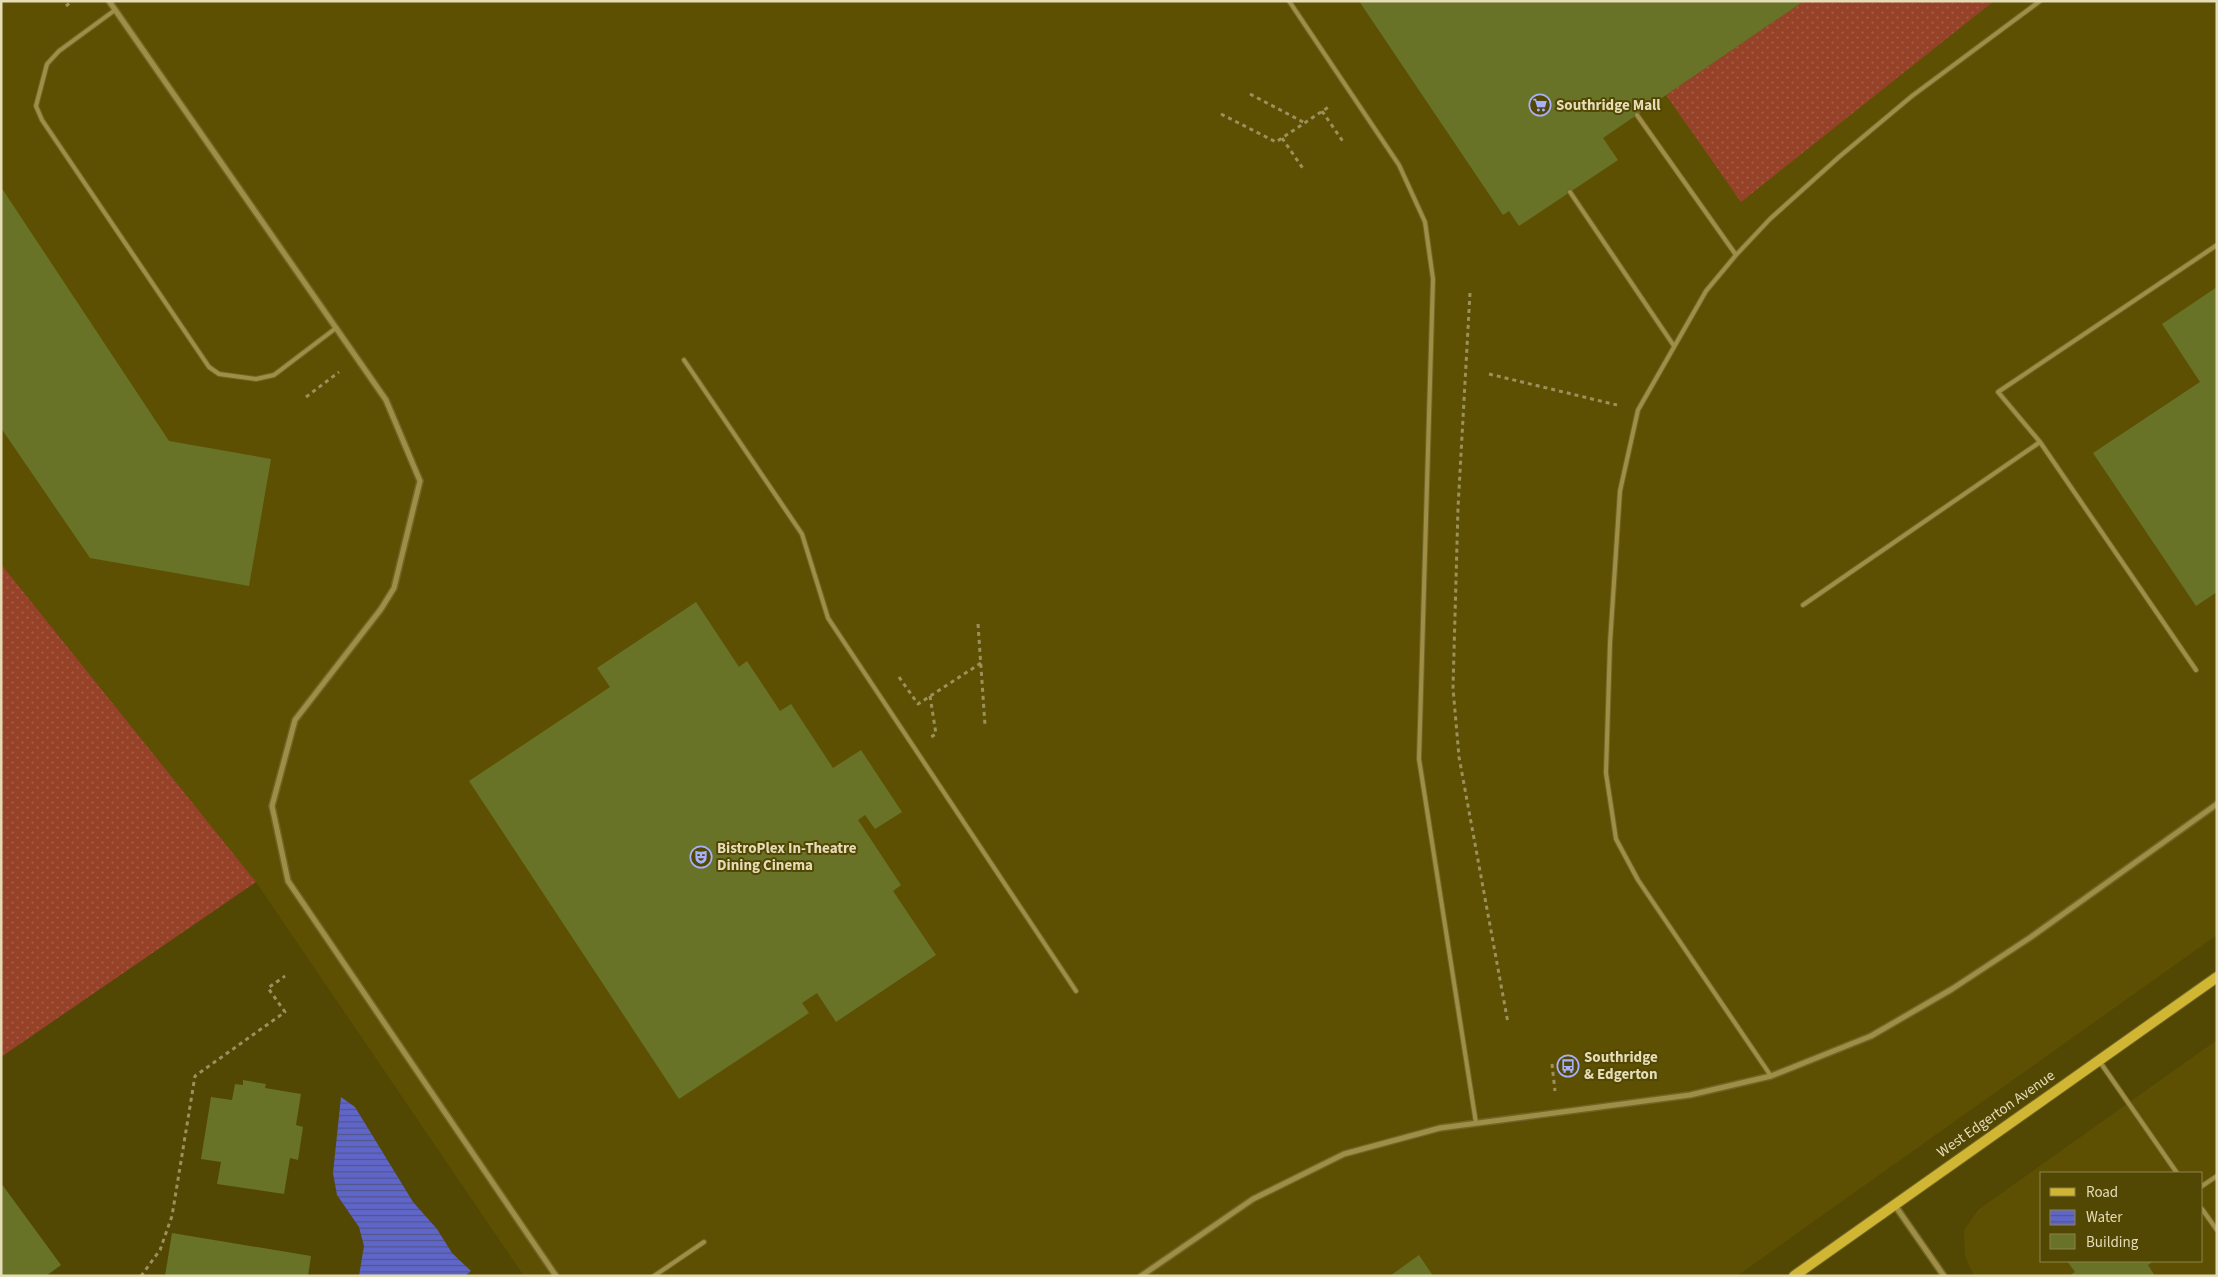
<svg xmlns="http://www.w3.org/2000/svg" width="2218" height="1277" viewBox="0 0 2218 1277" font-family="'Source Sans 3',sans-serif">
<style>
.built{fill:#5e5002;fill-rule:evenodd}
.grass{fill:url(#grass-dots)}
.water{fill:url(#water-rules)}
.building{fill:#687327}
.lines{fill:none;stroke-linecap:round;stroke-linejoin:round}
.lane-casing{stroke:#706528;stroke-width:6}
.street-casing{stroke:#706528;stroke-width:8}
.secondary-casing{stroke:#706528;stroke-width:12}
.path{stroke:#9b915d;stroke-width:3;stroke-dasharray:4 4;stroke-linecap:butt}
.lane{stroke:#9f8f46;stroke-width:4}
.street{stroke:#9f8f46;stroke-width:5}
.secondary{stroke:#d0b633;stroke-width:10}
.labels{text-anchor:middle;dominant-baseline:central;stroke-width:4;stroke-linejoin:round;paint-order:stroke}
.poi-label{font-size:15px;font-weight:bold;fill:#e5ddb8;stroke:#534704;text-anchor:start}
.street-label{font-size:15px;fill:#e5ddb8;stroke:#534704}
</style>
<defs>
<pattern id="grass-dots" width="8" height="8" patternUnits="userSpaceOnUse" patternTransform="scale(1.25)"><rect width="8" height="8" fill="#964229"/><path d="M2 2h.1M6 6h.1" fill="none" stroke="#a55d46" stroke-width="1.8" stroke-linecap="round"/></pattern>
<pattern id="water-rules" width="6" height="5" patternUnits="userSpaceOnUse" patternTransform="scale(1.25)"><rect width="6" height="5" fill="#5f66ca"/><path d="M0 2.5h6" fill="none" stroke="#535688"/></pattern>
</defs>
<rect width="100%" height="100%" fill="#534704"/>
<path class="built" d="M 1,1 L 2217,1 L 2217,935 L 1737,1276 L 524,1276 L 256,882 L 1,564 Z
M 2217,1040 L 2217,1276 L 1974,1276 L 1965,1256 L 1964,1230 L 1978,1210 ZM 2042,1173 L 2202,1173 L 2202,1261 L 2042,1261 Z"/>
<path class="grass" d="M 1804,1 L 1994,1 L 1741,202 L 1666,95 Z
M 1,564 L 256,882 L 1,1057 Z"/>
<path class="water" d="M 341,1097 L 355,1107 L 413,1202 L 437,1229 L 452,1253 L 471,1271 L 465,1276 L 359,1276 L 364,1246 L 359,1227 L 337,1195 L 333,1173 Z"/>
<path class="building" d="M 1359,1 L 1804,1 L 1603,138 L 1618,160 L 1519,226 L 1509,211 L 1503,215 Z
M 1,187 L 169,441 L 271,459 L 249,586 L 90,558 L 1,428 Z
M 2217,287 L 2217,592 L 2196,606 L 2093,453 L 2200,382 L 2162,324 Z
M 696,602 L 739,667 L 747,661 L 780,711 L 791,704 L 833,768 L 861,750 L 902,812 L 875,829 L 865,815 L 858,820 L 901,885 L 893,891 L 936,955 L 836,1022 L 817,993 L 802,1003 L 809,1013 L 679,1099 L 469,781 L 610,687 L 597,668 Z
M 243,1080 L 266,1084 L 265,1088 L 301,1094 L 296,1125 L 303,1127 L 298,1160 L 290,1158 L 284,1194 L 217,1184 L 221,1162 L 201,1159 L 211,1097 L 232,1100 L 235,1084 L 243,1085 Z
M 1,1183 L 61,1265 L 46,1276 L 1,1276 Z
M 172,1233 L 311,1256 L 308,1276 L 165,1276 Z
M 1419,1255 L 1433,1276 L 1390,1276 Z
M 2067,1261 L 2154,1261 L 2148,1265 L 2155,1276 L 2069,1276 L 2075,1272 Z"/>
<g class="lines">
<g class="lane-casing">
<path id="lane" d="M 1289,1 L 1399,165 L 1425,222 L 1433,279 L 1419,759 L 1476,1123
M 115,10 L 59,51 L 47,64 L 36,106 L 42,120 L 209,367 L 219,374 L 256,379 L 274,375 L 336,328
M 1637,115 L 1736,255
M 1570,192 L 1674,346
M 684,360 L 802,534 L 828,618 L 1076,991
M 1803,605 L 2040,442
M 2196,670 L 2040,442 L 1998,392 L 2217,245
M 2100,1062 L 2177,1173
M 1771,1076 L 1638,880 L 1616,839 L 1606,773 L 1610,643 L 1620,491 L 1638,410 L 1706,291 L 1736,255 L 1770,219 L 1839,157 L 1912,96 L 2040,1
M 2202,1186 L 2217,1176
M 2202,1209 L 2217,1230
M 654,1276 L 704,1242"/>
</g>
<g class="street-casing">
<path id="street" d="M 109,1 L 386,400 L 420,481 L 394,588 L 381,609 L 295,720 L 272,806 L 288,881 L 556,1276
M 1894,1204 L 1944,1276
M 1141,1276 L 1253,1199 L 1344,1154 L 1440,1128 L 1690,1095 L 1771,1076 L 1871,1036 L 1952,989 L 2031,937 L 2217,804"/>
</g>
<g class="secondary-casing">
<path id="secondary" d="M 1794,1276 L 2217,977"/>
</g>
<path class="path" d="M 66,6 L 72,1
M 1250,94 L 1305,123
M 1322,111 L 1344,143
M 1221,114 L 1276,142 L 1330,106
M 1282,138 L 1304,170
M 1470,293 L 1458,508 L 1453,688 L 1459,757 L 1508,1023
M 1489,374 L 1617,405
M 306,397 L 339,372
M 978,624 L 985,725
M 899,677 L 918,704 L 981,663
M 930,696 L 936,734 L 931,737
M 1552,1064 L 1555,1091
M 141,1276 L 160,1250 L 172,1216 L 195,1076 L 285,1012 L 268,988 L 285,976"/>
<use href="#lane" class="lane"/>
<use href="#street" class="street"/>
<use href="#secondary" class="secondary"/>
</g>
<defs>
<g id="supermarket-ring" transform="scale(1.125)"><circle r="9.5" fill="#534704" stroke="#a6b1fc" stroke-width="1.5"/><path d="M-6-5.5h2.5l.6 2H6L4.5 2H-2.5L-4.4-4H-6ZM-1.5 3.2a1.3 1.3 0 1 0 .1 0ZM3 3.2a1.3 1.3 0 1 0 .1 0Z" fill="#a6b1fc"/></g>
<g id="theatre-ring" transform="scale(1.125)"><circle r="9.5" fill="#534704" stroke="#a6b1fc" stroke-width="1.5"/><path d="M-5-5.5Q0-4 5-5.5V0Q5 5 0 6Q-5 5-5 0ZM-3.3-2.5H-1v1.5H-3.3ZM1-2.5H3.3v1.5H1ZM-2.8 1Q0 5.5 2.8 1Z" fill="#a6b1fc"/></g>
<g id="bus-ring" transform="scale(1.125)"><circle r="9.5" fill="#534704" stroke="#a6b1fc" stroke-width="1.5"/><path d="M-5-6H5V4H4V6H2V4H-2V6H-4V4H-5ZM-3.5-4V0h7V-4ZM-3.5 1.2v1.5H-2V1.2ZM2 1.2v1.5H3.5V1.2Z" fill="#a6b1fc"/></g>
</defs>
<g fill-rule="evenodd">
<use href="#supermarket-ring" x="1540" y="105"/>
<use href="#theatre-ring" x="701" y="857"/>
<use href="#bus-ring" x="1568" y="1066"/>
</g>
<g class="labels">
<g class="poi-label">
<text x="1556" y="105">Southridge Mall</text>
<text x="717" y="848">BistroPlex In-Theatre<tspan x="717" dy="17">Dining Cinema</tspan></text>
<text x="1584" y="1057">Southridge<tspan x="1584" dy="17">&amp; Edgerton</tspan></text>
</g>
<g class="street-label">
<text transform="translate(1996 1114) rotate(-35)">West Edgerton Avenue</text>
</g>
</g>
<rect width="2218" height="1277" fill="none" stroke="#e5ddb8" stroke-width="5"/>
<rect x="2040" y="1172" width="162" height="90" fill="#534704" stroke="#8d834c"/>
<rect x="2050" y="1188" width="25" height="8" fill="#d0b633" stroke="#8d834c"/>
<text x="2086" y="1197" font-size="15" fill="#e5ddb8">Road</text>
<rect x="2050" y="1210" width="25" height="15" fill="url(#water-rules)" stroke="#8d834c"/>
<text x="2086" y="1222" font-size="15" fill="#e5ddb8">Water</text>
<rect x="2050" y="1234" width="25" height="15" fill="#687327" stroke="#8d834c"/>
<text x="2086" y="1247" font-size="15" fill="#e5ddb8">Building</text>
</svg>
